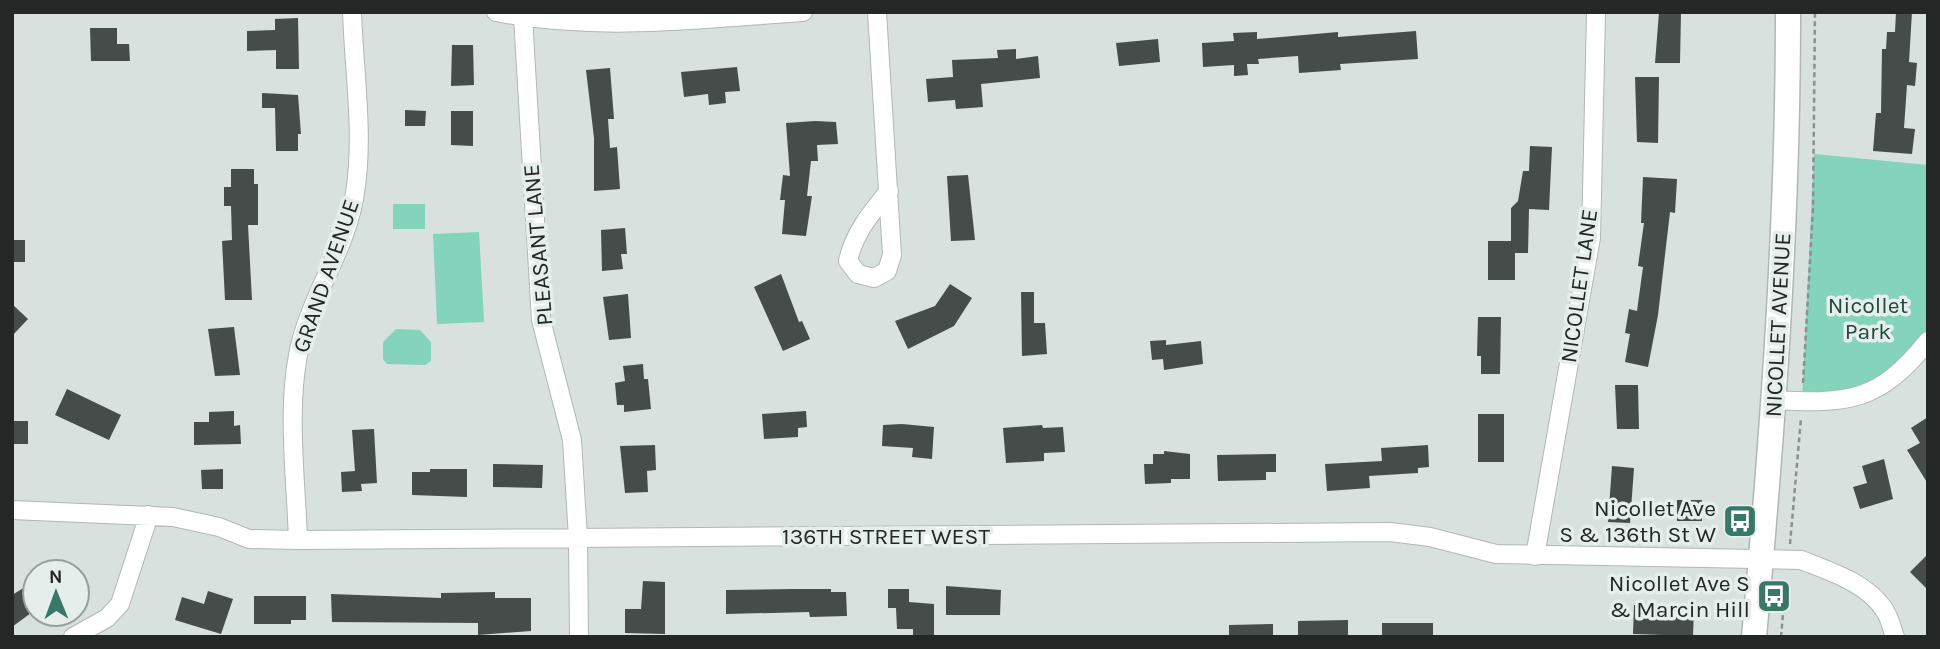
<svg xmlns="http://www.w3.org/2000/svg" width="1940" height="649" viewBox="0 0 1940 649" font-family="Karla,sans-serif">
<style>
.green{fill:#83d4ba}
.building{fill:#454c4a}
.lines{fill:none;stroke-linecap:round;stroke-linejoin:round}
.minor-casing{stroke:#b0b8b5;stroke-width:20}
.secondary-casing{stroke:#b0b8b5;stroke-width:27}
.path{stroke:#8a918e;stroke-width:2.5;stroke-dasharray:5 3.5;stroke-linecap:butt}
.minor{stroke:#fff;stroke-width:18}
.secondary{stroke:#fff;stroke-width:24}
.labels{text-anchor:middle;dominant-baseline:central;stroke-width:7;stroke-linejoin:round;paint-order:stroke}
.street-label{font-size:23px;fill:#232725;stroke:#e5eeeb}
.park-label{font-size:23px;fill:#1c483b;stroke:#e5eeeb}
.poi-label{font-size:23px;fill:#232725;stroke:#e5eeeb;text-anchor:end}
</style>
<rect width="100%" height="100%" fill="#d8e1dd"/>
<path class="green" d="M 1814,154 L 1928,165 L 1928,341 L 1867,394 L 1802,401 Z
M 393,204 L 425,204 L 425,229 L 393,229 Z
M 479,232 L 484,322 L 437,324 L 433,234 Z
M 396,329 L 420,330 L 431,342 L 431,361 L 425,365 L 387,364 L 383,359 L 383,342 Z"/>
<path class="building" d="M 1659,12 L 1681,12 L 1680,63 L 1655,63 Z
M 1896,12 L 1912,12 L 1909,62 L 1917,63 L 1915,86 L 1907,85 L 1904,128 L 1915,129 L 1912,154 L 1873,151 L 1876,113 L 1881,113 L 1882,49 L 1886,49 L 1887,32 L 1895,32 Z
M 298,18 L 299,69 L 276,69 L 276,50 L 247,51 L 247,31 L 275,30 L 275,19 Z
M 90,28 L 117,28 L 117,44 L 129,44 L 130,61 L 91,61 Z
M 1416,31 L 1418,59 L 1340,64 L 1341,70 L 1299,73 L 1298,56 L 1258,59 L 1259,64 L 1247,64 L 1248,75 L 1234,76 L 1234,65 L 1203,67 L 1202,43 L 1234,41 L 1233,33 L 1257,32 L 1257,39 L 1338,32 L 1338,37 Z
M 1158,39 L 1160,62 L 1119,66 L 1116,43 Z
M 452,45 L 473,45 L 474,85 L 451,86 Z
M 1016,49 L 1016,59 L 1038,56 L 1040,78 L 981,84 L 983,107 L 956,109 L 955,100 L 928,102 L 926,79 L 953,77 L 952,60 L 998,58 L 997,50 Z
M 737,67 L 740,91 L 725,92 L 726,103 L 709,105 L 708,94 L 684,97 L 681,72 Z
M 610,68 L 614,119 L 608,119 L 610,148 L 617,147 L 620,189 L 594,191 L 594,138 L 586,70 Z
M 1635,77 L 1659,77 L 1658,143 L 1637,142 Z
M 262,93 L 298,95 L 301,134 L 298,134 L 298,151 L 276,151 L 275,108 L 262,108 Z
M 405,110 L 426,111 L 425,126 L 405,126 Z
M 451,111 L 473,111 L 473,146 L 451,145 Z
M 815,121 L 836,122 L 838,144 L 817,145 L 818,161 L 811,161 L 807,196 L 812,196 L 806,236 L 782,234 L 785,200 L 780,200 L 783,175 L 790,176 L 786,123 Z
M 1530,146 L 1552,147 L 1549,210 L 1529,209 L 1528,253 L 1515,253 L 1515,280 L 1488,280 L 1488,241 L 1511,241 L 1511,208 L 1518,201 L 1523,171 L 1529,171 Z
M 231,169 L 254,169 L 254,184 L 258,184 L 258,225 L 248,225 L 252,300 L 225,300 L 222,241 L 232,240 L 231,206 L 224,206 L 224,187 L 231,187 Z
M 968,175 L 975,240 L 951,241 L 947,176 Z
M 1643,177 L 1677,179 L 1675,213 L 1670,212 L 1658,315 L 1648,367 L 1625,362 L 1630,334 L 1625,333 L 1629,309 L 1637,311 L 1643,267 L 1638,266 L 1644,223 L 1641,223 Z
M 625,228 L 627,254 L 621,254 L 623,269 L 602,271 L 601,230 Z
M 12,240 L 25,240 L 25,262 L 12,262 Z
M 781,274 L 799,322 L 802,321 L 810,339 L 783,351 L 754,287 Z
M 950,284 L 972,298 L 954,326 L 908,349 L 895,321 L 935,306 Z
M 1021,292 L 1034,292 L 1034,323 L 1045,323 L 1047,354 L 1022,356 Z
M 628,294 L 631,338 L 609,340 L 603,297 Z
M 12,304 L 28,319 L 12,336 Z
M 1478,317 L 1501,317 L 1500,374 L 1481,374 L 1481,356 L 1477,356 Z
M 234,327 L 240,375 L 215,376 L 208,329 Z
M 1166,340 L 1166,345 L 1201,341 L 1203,364 L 1164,370 L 1163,359 L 1152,360 L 1150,341 Z
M 643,364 L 644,379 L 648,379 L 651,409 L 624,412 L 624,405 L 617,405 L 615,383 L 625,381 L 623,366 Z
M 1615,385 L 1638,385 L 1639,429 L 1617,429 Z
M 67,389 L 121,415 L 109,440 L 55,415 Z
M 234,411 L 234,426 L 240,425 L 241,444 L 194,445 L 194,422 L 209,422 L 209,412 Z
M 806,411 L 807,427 L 798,428 L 798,437 L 764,439 L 762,414 Z
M 1478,414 L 1504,414 L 1504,462 L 1478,462 Z
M 1928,417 L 1928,484 L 1907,450 L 1920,443 L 1911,428 Z
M 12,421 L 28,421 L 28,444 L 12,444 Z
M 902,424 L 934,427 L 932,459 L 912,457 L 913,448 L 882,446 L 883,425 Z
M 1042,425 L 1043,428 L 1063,427 L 1065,452 L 1044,453 L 1044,461 L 1006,463 L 1003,428 Z
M 374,429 L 377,483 L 361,484 L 362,491 L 342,492 L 341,472 L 355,471 L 352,430 Z
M 655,445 L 656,470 L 647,471 L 648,492 L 625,493 L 620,446 Z
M 1428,445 L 1429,467 L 1418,468 L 1418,473 L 1369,476 L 1370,488 L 1327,491 L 1325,464 L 1382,461 L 1381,448 Z
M 1164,451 L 1190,454 L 1190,479 L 1171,479 L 1171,483 L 1145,484 L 1144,464 L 1153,464 L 1153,454 L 1164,454 Z
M 1276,454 L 1276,472 L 1266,472 L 1266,480 L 1218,481 L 1217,455 Z
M 1884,459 L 1893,499 L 1860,509 L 1853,487 L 1867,483 L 1862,466 Z
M 493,464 L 543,465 L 542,488 L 493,487 Z
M 1612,466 L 1634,468 L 1630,523 L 1608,522 Z
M 223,469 L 223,489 L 202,489 L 201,470 Z
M 430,469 L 467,469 L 467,497 L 412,495 L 412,472 L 430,472 Z
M 1677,500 L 1702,500 L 1702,521 L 1677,521 Z
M 1928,554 L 1928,590 L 1910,572 Z
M 35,581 L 35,610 L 12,627 L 12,595 Z
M 643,581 L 665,582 L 665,634 L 625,633 L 625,609 L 641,609 Z
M 946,586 L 1001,590 L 1000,615 L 946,615 Z
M 793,589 L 831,589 L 831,592 L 846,592 L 847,616 L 810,617 L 809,612 L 726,614 L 726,590 Z
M 888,589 L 909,589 L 909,602 L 934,604 L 934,636 L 913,636 L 913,629 L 897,629 L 896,608 L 888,608 Z
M 208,591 L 233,599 L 221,634 L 175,620 L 182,597 L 204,604 Z
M 495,592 L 495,598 L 531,598 L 531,631 L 478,635 L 478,623 L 332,622 L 331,594 L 441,598 L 441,593 Z
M 254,596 L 306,596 L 306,620 L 291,620 L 291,624 L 254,624 Z
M 1634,605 L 1694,607 L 1693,636 L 1633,634 Z
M 1348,620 L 1348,637 L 1298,637 L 1298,621 Z
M 1382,623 L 1433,623 L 1433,637 L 1382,637 Z
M 1273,624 L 1273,637 L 1229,637 L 1229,625 Z"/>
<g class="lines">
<g class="minor-casing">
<path id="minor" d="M 496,12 C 597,32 702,19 803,12
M 877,12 L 892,255 L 887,271 L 874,278 L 858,274 L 848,261 C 854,233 871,213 889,191
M 523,17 L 541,320 L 572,440 L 578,538 L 579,637
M 1774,400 C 1849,404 1879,402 1928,341
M 12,510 L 173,517 L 219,527 L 249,539 L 298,540 L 1390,532 L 1430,537 L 1496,554 L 1801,560 C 1829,571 1868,583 1885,611 C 1890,618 1892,629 1895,637
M 298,540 C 296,477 285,399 302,338 C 315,290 345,249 354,199 C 365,139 354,73 352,12
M 1535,556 L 1591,238 L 1596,12
M 73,637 L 107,618 L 120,604 L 149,515"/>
</g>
<g class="secondary-casing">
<path id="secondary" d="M 1754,637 C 1773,429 1788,221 1788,12"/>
</g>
<path class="path" d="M 1803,383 L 1813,209 L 1815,12
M 1790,544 L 1801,418
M 1781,637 L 1786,578"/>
<use href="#minor" class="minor"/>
<use href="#secondary" class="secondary"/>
</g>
<defs>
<g id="bus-square" transform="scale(1.75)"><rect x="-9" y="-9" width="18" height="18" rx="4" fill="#397866" stroke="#e5eeeb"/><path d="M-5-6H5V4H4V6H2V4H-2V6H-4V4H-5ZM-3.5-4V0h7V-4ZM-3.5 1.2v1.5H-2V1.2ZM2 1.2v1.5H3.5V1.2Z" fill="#fff"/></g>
</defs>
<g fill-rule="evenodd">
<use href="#bus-square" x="1740" y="521"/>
<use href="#bus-square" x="1774" y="596"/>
</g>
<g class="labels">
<g class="street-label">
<text transform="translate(538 245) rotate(-95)">PLEASANT LANE</text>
<text transform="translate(326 276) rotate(-71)">GRAND AVENUE</text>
<text transform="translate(1579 286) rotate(-82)">NICOLLET LANE</text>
<text transform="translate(1778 325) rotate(-87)">NICOLLET AVENUE</text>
<text x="886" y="536">136TH STREET WEST</text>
</g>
<g class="park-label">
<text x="1868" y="305">Nicollet<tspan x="1868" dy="26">Park</tspan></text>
</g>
<g class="poi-label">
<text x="1716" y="508">Nicollet Ave<tspan x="1716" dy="26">S &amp; 136th St W</tspan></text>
<text x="1750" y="583">Nicollet Ave S<tspan x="1750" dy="26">&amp; Marcin Hill</tspan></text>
</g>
</g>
<rect width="1940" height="649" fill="none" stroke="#232725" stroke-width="28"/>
<g transform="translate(56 593) rotate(359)"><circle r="33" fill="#e5eeeb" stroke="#979e9c" stroke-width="2"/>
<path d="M0-5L12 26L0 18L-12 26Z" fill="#397866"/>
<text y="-10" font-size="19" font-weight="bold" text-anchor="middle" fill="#232725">N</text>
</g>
</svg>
